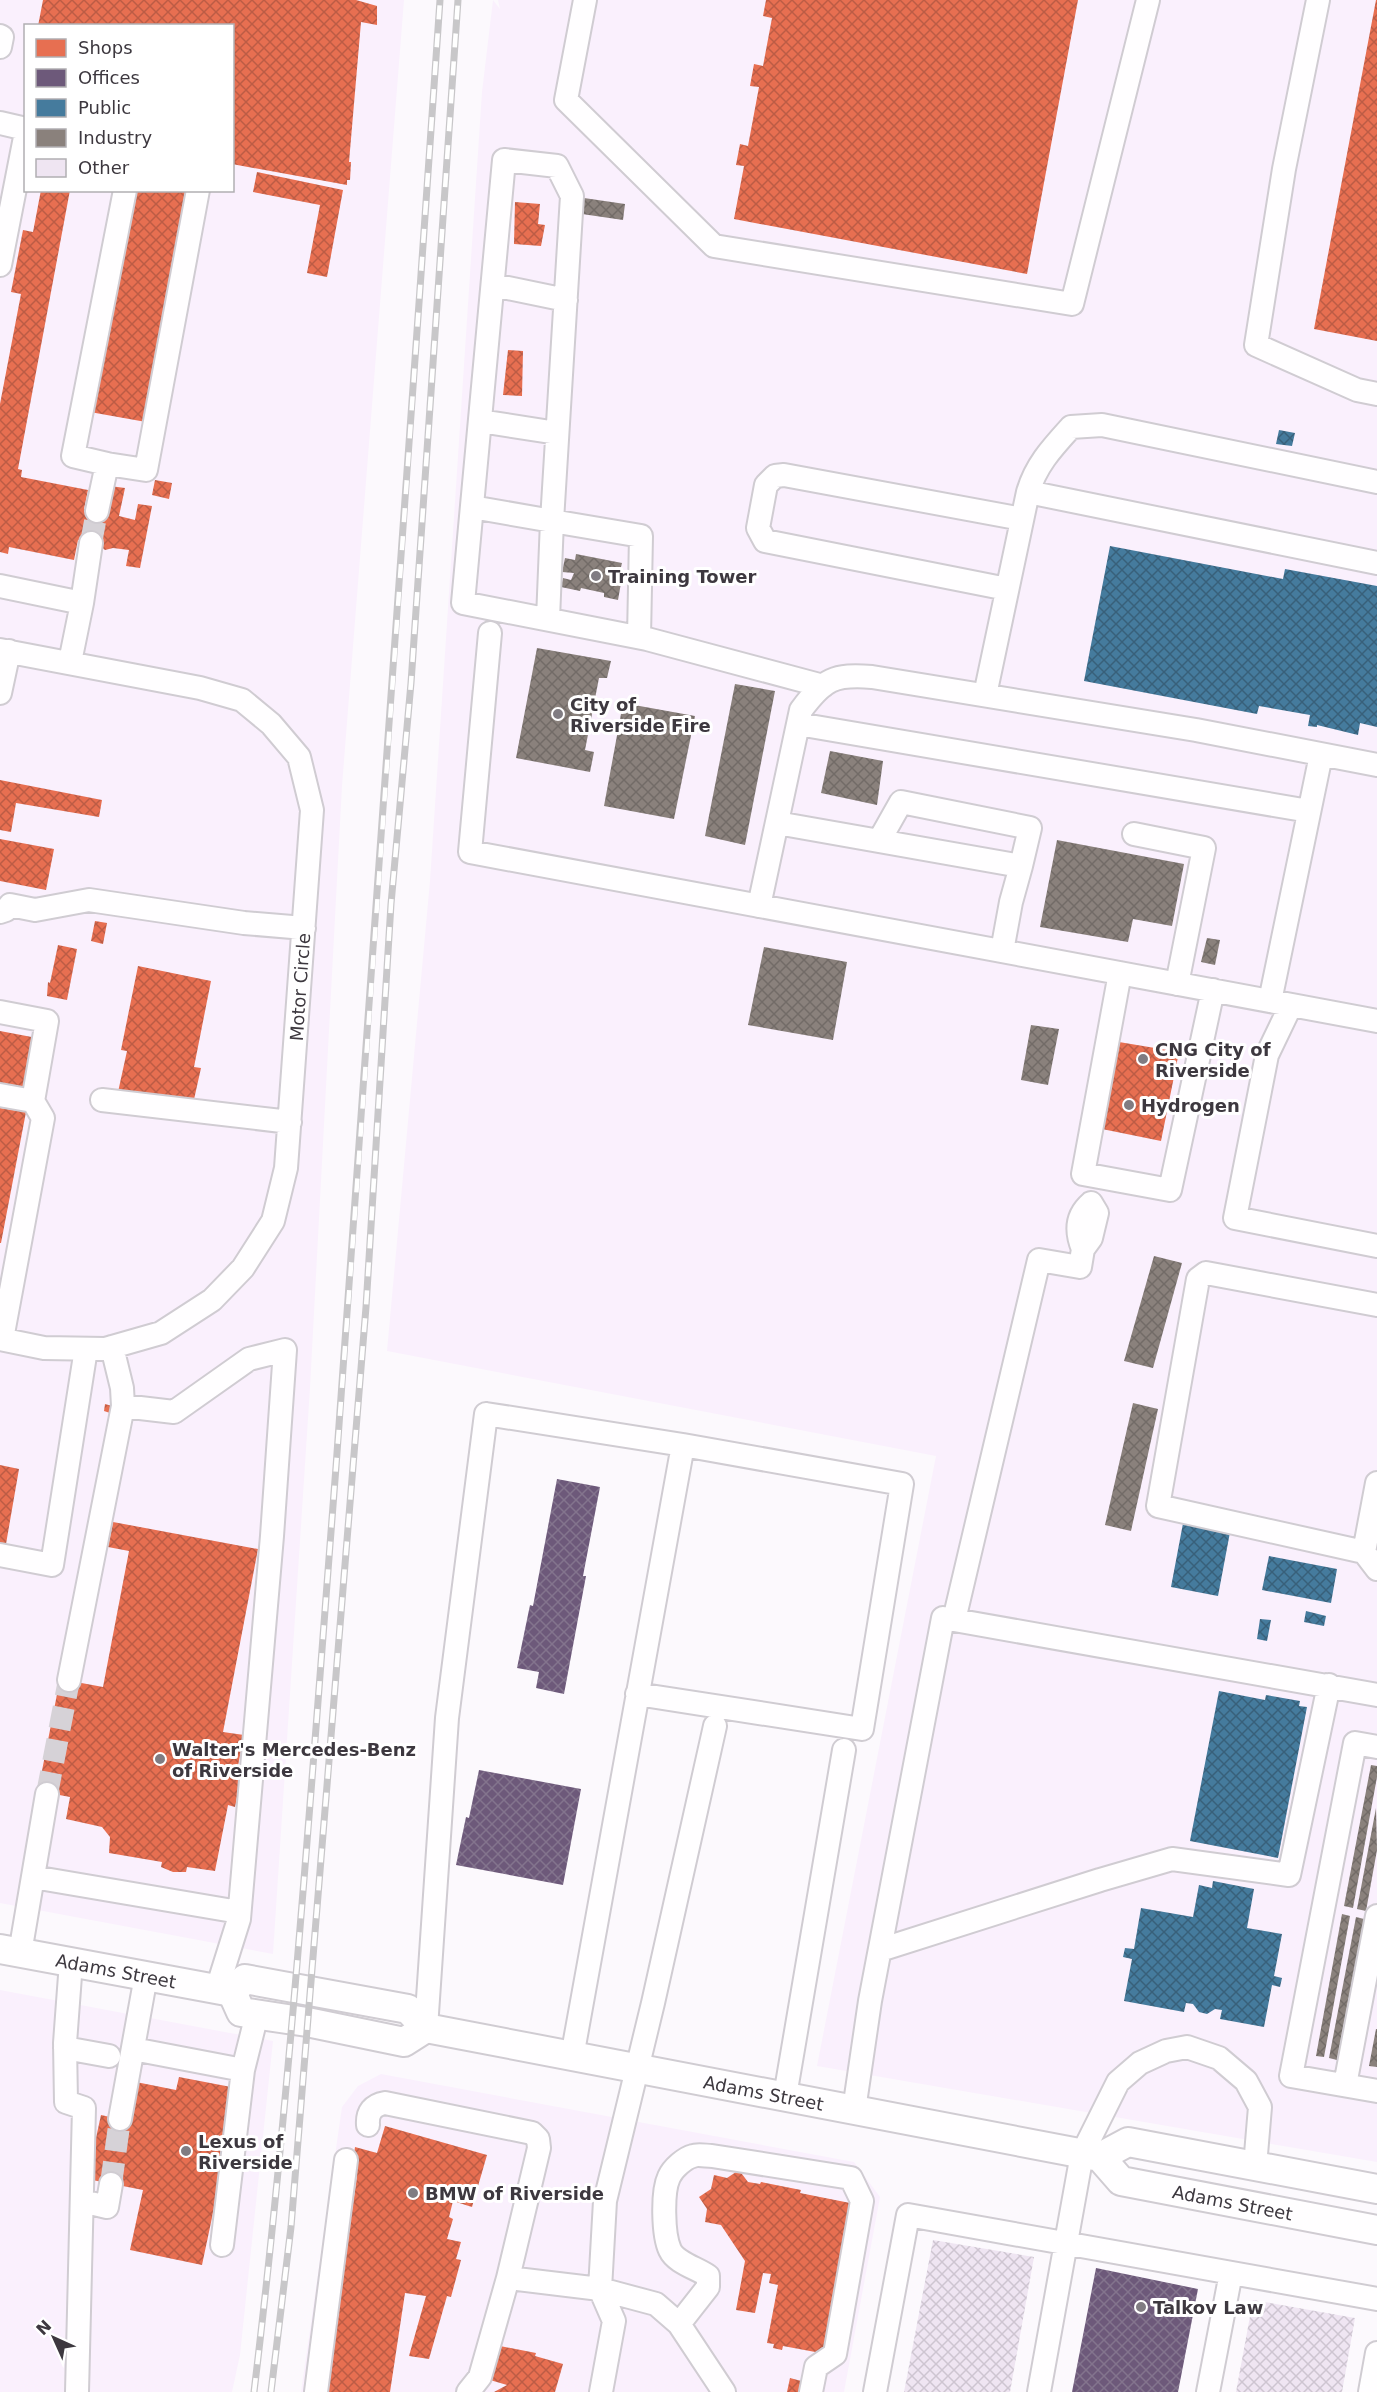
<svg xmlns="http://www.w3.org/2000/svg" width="1377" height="2392" viewBox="0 0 1377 2392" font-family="'DejaVu Sans',sans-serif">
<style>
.built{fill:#faf0fd;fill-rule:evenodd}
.shops{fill:url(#shops-cross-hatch)}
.offices{fill:url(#offices-cross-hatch)}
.public{fill:url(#public-cross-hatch)}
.industry{fill:url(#industry-cross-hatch)}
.building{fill:url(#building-cross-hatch)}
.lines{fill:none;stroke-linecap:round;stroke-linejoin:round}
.minor-tunnel{stroke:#d6d2d7;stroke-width:22;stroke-dasharray:22 11;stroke-linecap:butt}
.minor-casing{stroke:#d0ccd2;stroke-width:26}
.major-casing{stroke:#d0ccd2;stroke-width:32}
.minor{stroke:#fffeff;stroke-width:22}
.major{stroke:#fffeff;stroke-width:28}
.rail-casing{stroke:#c8c7c9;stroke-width:7}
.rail{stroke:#fff;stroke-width:4.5;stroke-dasharray:14;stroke-linecap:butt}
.poi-dot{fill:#807c82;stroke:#fff;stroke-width:2}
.labels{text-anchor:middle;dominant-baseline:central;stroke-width:6;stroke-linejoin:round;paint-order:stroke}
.poi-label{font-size:18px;font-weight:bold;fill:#3d383f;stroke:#fff;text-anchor:start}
.street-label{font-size:18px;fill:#3d383f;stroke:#fff}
</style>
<defs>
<pattern id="shops-cross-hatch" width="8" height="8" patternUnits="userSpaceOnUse" patternTransform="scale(1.5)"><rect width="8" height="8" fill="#e76f51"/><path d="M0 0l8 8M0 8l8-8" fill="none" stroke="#bc5c45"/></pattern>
<pattern id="offices-cross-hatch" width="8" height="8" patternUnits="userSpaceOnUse" patternTransform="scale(1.5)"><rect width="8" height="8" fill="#6d597a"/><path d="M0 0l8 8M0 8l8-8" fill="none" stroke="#83748d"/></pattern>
<pattern id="public-cross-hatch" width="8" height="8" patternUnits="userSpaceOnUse" patternTransform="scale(1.5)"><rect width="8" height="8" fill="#457b9d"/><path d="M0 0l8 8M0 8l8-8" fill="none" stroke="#38607a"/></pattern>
<pattern id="industry-cross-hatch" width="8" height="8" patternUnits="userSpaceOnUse" patternTransform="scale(1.5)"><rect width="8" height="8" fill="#8a817c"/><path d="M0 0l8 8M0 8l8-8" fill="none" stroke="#726b67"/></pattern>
<pattern id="building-cross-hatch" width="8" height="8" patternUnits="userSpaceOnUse" patternTransform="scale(1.5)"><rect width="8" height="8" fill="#efe5f2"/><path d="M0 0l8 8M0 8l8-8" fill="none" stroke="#cec5d1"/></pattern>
</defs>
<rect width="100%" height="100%" fill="#fcf9fd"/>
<path class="built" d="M 0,0 L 404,0 L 342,786 L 310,1388 L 273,1954 L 0,1903 ZM 26,26 L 232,26 L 232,190 L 26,190 Z
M 493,0 L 500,9 L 498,0 L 1377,0 L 1377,2162 L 817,2066 L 936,1456 L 387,1351 L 430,881 L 482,92 Z
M 0,1990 L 273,2041 L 240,2355 L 232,2392 L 0,2392 Z
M 381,2074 L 854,2162 L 880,2197 L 844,2392 L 301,2392 L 342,2107 L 358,2086 Z"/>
<path class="shops" d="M 43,0 L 356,0 L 377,6 L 377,25 L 361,22 L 349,162 L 351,162 L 350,180 L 347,180 L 347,185 L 232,164 L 232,26 L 38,26 Z
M 766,0 L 1078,0 L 1027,274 L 734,219 L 744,166 L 736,165 L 740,144 L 748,146 L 759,87 L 750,86 L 754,64 L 763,66 L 772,18 L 763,16 Z
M 1376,0 L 1377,0 L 1377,341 L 1314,329 Z
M 257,172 L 343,190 L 327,277 L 307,273 L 320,205 L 253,192 Z
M 41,190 L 70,190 L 18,469 L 22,470 L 21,477 L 88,490 L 84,509 L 97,511 L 110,486 L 125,488 L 119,516 L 135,520 L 138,504 L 152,506 L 140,568 L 126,566 L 129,550 L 113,548 L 105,550 L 98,544 L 78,540 L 74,560 L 9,547 L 8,554 L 0,552 L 0,404 L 21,294 L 11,292 L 23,230 L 33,232 Z
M 132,190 L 189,190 L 146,422 L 90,412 Z
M 515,202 L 540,204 L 538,224 L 545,225 L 541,246 L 514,244 Z
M 508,350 L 523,351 L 522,396 L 503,395 Z
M 155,480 L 172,483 L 169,499 L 152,495 Z
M 0,780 L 102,800 L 99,817 L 16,803 L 11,832 L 0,830 Z
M 0,839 L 54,849 L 46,890 L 0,881 Z
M 95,921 L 107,923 L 103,944 L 91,941 Z
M 58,945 L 77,949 L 67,1000 L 47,996 L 48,982 L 50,983 Z
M 138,966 L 211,981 L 194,1067 L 201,1068 L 193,1104 L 118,1092 L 127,1051 L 121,1050 Z
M 0,1031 L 37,1038 L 26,1091 L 0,1085 Z
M 1119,1042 L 1179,1052 L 1161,1141 L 1102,1129 Z
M 0,1108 L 26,1112 L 1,1243 L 0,1243 Z
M 105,1404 L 112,1406 L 110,1413 L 104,1411 Z
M 0,1465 L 19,1469 L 6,1544 L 0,1543 Z
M 113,1522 L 258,1549 L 223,1732 L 244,1735 L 236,1776 L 241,1777 L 235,1807 L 228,1805 L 215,1871 L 187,1867 L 186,1872 L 173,1872 L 161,1867 L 162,1862 L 109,1853 L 110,1837 L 102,1827 L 66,1819 L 70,1797 L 38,1791 L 60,1679 L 103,1687 L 129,1551 L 108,1547 Z
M 179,2077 L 231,2087 L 236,2104 L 202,2265 L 130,2250 L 143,2190 L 87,2179 L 101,2115 L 128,2121 L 136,2082 L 176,2090 Z
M 385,2126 L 487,2155 L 472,2207 L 453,2201 L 449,2217 L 453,2219 L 447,2239 L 461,2242 L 456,2259 L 461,2260 L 451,2297 L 447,2296 L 429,2359 L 409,2356 L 426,2296 L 405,2293 L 390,2392 L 326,2392 L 357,2176 L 351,2176 L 355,2147 L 377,2153 Z
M 739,2170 L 748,2182 L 760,2184 L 761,2182 L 801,2190 L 800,2193 L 850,2203 L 843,2240 L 848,2241 L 826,2354 L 783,2346 L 782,2350 L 773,2348 L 774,2344 L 767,2343 L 778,2285 L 769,2283 L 771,2274 L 763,2273 L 755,2313 L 736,2310 L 745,2261 L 721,2225 L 705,2222 L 707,2209 L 699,2197 L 711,2189 L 714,2175 L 727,2178 Z
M 500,2346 L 536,2353 L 535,2356 L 563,2364 L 555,2392 L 494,2392 L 507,2385 L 490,2380 Z
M 790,2378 L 805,2382 L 803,2392 L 787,2392 Z"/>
<path class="offices" d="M 557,1479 L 600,1487 L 583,1576 L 586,1576 L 564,1694 L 536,1688 L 539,1672 L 517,1668 L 530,1605 L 533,1606 Z
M 479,1770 L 581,1789 L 563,1885 L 456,1865 L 466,1817 L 469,1818 Z
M 1096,2268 L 1198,2289 L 1178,2392 L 1072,2392 Z"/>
<path class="public" d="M 1279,430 L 1295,433 L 1292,446 L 1276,444 Z
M 1110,546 L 1283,579 L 1285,569 L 1377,586 L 1377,727 L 1360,723 L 1358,735 L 1317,725 L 1317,727 L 1308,726 L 1310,715 L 1259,706 L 1257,714 L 1084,681 Z
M 1184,1518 L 1231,1527 L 1218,1596 L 1171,1587 Z
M 1269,1556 L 1337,1569 L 1331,1603 L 1262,1590 Z
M 1306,1611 L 1326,1616 L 1324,1626 L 1304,1622 Z
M 1260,1619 L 1271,1620 L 1267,1641 L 1257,1639 Z
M 1219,1691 L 1265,1700 L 1266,1695 L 1300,1701 L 1299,1706 L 1307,1707 L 1278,1858 L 1190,1841 Z
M 1213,1881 L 1254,1889 L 1247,1928 L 1282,1934 L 1274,1976 L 1282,1978 L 1280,1987 L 1272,1985 L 1264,2027 L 1220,2019 L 1222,2010 L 1215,2009 L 1207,2014 L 1199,2012 L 1193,2004 L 1186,2003 L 1184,2012 L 1124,2001 L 1132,1959 L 1123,1957 L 1125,1948 L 1134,1949 L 1141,1908 L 1193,1917 L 1199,1885 L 1212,1888 Z"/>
<path class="industry" d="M 584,198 L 625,204 L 623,220 L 582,214 Z
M 576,554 L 622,563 L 617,583 L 621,583 L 618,600 L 604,597 L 604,593 L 581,588 L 580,591 L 561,587 L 563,578 L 571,580 L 574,573 L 562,572 L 565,558 L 575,560 Z
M 537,648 L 611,661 L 607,678 L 599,678 L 585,750 L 594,752 L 590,772 L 516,758 Z
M 735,684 L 775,691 L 745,845 L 705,836 Z
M 623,703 L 695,716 L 674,819 L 604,806 Z
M 830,751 L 883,761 L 877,805 L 821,793 Z
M 1057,840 L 1184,864 L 1172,926 L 1133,919 L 1128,942 L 1040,927 Z
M 1207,938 L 1220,940 L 1215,965 L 1201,962 Z
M 764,947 L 847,962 L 833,1040 L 748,1025 Z
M 1031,1025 L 1059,1029 L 1048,1085 L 1021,1080 Z
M 1154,1256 L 1182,1263 L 1153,1368 L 1124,1361 Z
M 1133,1403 L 1158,1409 L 1131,1531 L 1105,1525 Z
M 1371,1765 L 1377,1766 L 1377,1777 L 1353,1908 L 1344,1906 Z
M 1376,1808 L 1377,1850 L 1366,1911 L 1357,1909 Z
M 1342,1914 L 1350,1916 L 1324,2057 L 1316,2056 Z
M 1356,1917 L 1364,1919 L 1337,2060 L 1329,2058 Z
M 1376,2029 L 1377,2029 L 1377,2067 L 1369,2066 Z"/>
<path class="building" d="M 933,2240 L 1034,2257 L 1010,2392 L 904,2392 Z
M 1253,2300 L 1355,2318 L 1342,2392 L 1236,2392 Z"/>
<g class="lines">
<path class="minor-tunnel" d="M 91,543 L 97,511
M 47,1794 L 69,1680
M 111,2184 L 120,2119"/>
<g class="minor-casing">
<path id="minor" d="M 585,0 L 566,100 L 714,246 L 1072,304 L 1148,0
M 1318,0 L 1284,169 L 1256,345 L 1357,390 L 1377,394
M 0,36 L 2,37 L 0,47
M 0,123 L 26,129
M 0,265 L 26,132
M 493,285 L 566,300
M 480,421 L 557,433
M 107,464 L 73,456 L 125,190
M 1028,492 C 1036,465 1052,448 1071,427 L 1102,425 L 1377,482
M 472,507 L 552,521 L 572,196 L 557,166 L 504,160 L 463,603 L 647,639 L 823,686
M 97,511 L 107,464 L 146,470 L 198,190
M 0,586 L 82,603 L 70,662
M 1007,589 L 765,541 L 758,528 L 766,485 L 775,476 L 784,475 L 1022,519
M 82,603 L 91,543
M 548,619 L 552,521 L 641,536 L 639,637
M 490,633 L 470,852 L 1377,1021
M 0,650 L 200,688 L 242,700 L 271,724 L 299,757 L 312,810 L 286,1168 L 273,1221 L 243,1268 L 212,1300 L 161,1333 L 105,1349 L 44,1348 L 0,1339
M 0,693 L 9,651
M 985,695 L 1028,492 L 1377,563
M 798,724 L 1309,811
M 777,823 L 1021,866 L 1011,902 L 1002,951
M 1134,834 L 1204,848 L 1177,984
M 879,841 L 901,802 L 1030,828 L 1021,866
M 759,906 L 801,710 C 824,679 834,674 872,677 L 1196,730 L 1377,765
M 0,912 L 6,910 L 10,905 L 35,910 L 89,900 L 244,923 L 304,928
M 1120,973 L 1083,1174 L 1170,1190 L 1213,990
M 1270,1001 L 1321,755
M 1291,1005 L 1267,1055 L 1235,1218 L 1377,1246
M 0,1012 L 47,1021 L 33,1101 L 0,1095
M 102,1100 L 290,1122
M 1377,1305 L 1206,1273 L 1198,1279 L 1158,1506 L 1364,1552 L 1377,1569
M 2,1339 L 43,1118 L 33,1101
M 123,1406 L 174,1412 L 249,1359 L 285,1350 L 272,1536 L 239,1919 L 217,1989
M 1364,1552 L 1377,1483
M 0,1555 L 52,1565 L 86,1349
M 954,1620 L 1039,1260 L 1080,1267 L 1083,1249 L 1091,1238 L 1097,1213 L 1091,1203 C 1076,1216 1076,1232 1083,1249
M 69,1680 L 123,1406 L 122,1388 L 112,1347
M 637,1694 L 862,1729 L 902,1484 L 683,1445
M 1377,1747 L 1355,1743 L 1291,2076 L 1377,2091
M 33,1877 L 239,1912
M 880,1950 L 1100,1880 L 1172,1859 L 1289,1875 L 1329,1685
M 20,1953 L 47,1794
M 71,1962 L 65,2043 L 66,2102 L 84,2108 L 77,2392
M 426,2028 L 447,1718 L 486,1414 L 683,1445 L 572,2057
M 65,2048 L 109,2056
M 133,2049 L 243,2070 L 257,2014
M 1345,2085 L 1377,1916
M 785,2096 L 844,1750
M 854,2110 L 870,2001 L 943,1618 L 1377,1695
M 120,2119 L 146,1976
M 368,2125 C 367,2112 373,2105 385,2103 L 532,2133 L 538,2139 L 539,2148 L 508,2278 L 600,2289 L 656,2304 L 679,2324
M 82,2201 L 107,2207 L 111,2184
M 222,2245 L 243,2070
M 316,2392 L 346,2160
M 468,2392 L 480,2377 L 508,2278
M 601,2392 L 614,2321 L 600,2289 L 605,2201 L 653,2003 L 715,1726
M 724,2392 L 679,2324 L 708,2287 L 708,2276 C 697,2268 676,2263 670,2250 C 663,2235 662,2192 669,2177 C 673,2168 685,2158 693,2156 C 698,2154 706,2156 712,2156 L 851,2178 L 862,2201 L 835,2354 L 816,2367 L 811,2392
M 875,2392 L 908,2215 L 1377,2299
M 1039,2392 L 1082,2154 L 1118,2082 L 1140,2063 L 1166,2051 L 1187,2047 L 1219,2058 L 1246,2081 L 1260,2107 L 1255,2166
M 1208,2392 L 1231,2273
M 1370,2392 L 1377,2353"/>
</g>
<g class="major-casing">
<g id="major">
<path id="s1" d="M 0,1949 L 232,1992"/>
<path id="s2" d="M 232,1992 L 245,1979 L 408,2009 L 426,2028 L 1100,2157 L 1121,2181 L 1377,2230"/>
<path d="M 232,1992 L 241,2012 L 307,2022 L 404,2042 L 426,2028"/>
<path d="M 1100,2157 L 1128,2142 L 1377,2189"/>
</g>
</g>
<use href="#minor" class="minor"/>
<use href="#major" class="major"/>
<g class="rail-casing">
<path id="rail" d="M 254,2392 C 291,2085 312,1776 336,1467 C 373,978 406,489 440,0
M 271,2392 L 291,2227 L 366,1307 L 391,904 L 411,683 L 458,0"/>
</g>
<use href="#rail" class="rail"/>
</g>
<g class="poi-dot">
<circle cx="596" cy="576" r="6"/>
<circle cx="558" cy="714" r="6"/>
<circle cx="1143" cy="1059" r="6"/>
<circle cx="1129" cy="1105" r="6"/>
<circle cx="160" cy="1759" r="6"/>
<circle cx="186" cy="2151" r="6"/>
<circle cx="413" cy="2193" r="6"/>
<circle cx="1141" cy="2307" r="6"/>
</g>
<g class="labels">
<g class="poi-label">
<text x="608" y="576">Training Tower</text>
<text x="570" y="704">City of<tspan x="570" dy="21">Riverside Fire</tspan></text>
<text x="1155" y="1049">CNG City of<tspan x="1155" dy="21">Riverside</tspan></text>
<text x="1141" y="1105">Hydrogen</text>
<text x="172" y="1749">Walter's Mercedes-Benz<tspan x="172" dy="21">of Riverside</tspan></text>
<text x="198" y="2141">Lexus of<tspan x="198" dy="21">Riverside</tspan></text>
<text x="425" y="2193">BMW of Riverside</text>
<text x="1153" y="2307">Talkov Law</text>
</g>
<g class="street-label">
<text transform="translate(300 987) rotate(-86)">Motor Circle</text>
<text stroke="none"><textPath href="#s1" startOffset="118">Adams Street</textPath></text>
<text stroke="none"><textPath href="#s2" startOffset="554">Adams Street</textPath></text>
<text stroke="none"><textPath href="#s2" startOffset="1042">Adams Street</textPath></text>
</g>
</g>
<rect x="24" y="24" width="210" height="168" fill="#ffffff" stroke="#b1afb2" stroke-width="1.5"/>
<rect x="36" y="39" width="30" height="18" fill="#e76f51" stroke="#b1afb2" stroke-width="1.5"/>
<text x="78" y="54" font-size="18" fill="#3d383f">Shops</text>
<rect x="36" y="69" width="30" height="18" fill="#6d597a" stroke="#b1afb2" stroke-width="1.5"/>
<text x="78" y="84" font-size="18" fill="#3d383f">Offices</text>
<rect x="36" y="99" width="30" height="18" fill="#457b9d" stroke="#b1afb2" stroke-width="1.5"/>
<text x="78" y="114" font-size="18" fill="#3d383f">Public</text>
<rect x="36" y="129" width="30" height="18" fill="#8a817c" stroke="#b1afb2" stroke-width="1.5"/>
<text x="78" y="144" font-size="18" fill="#3d383f">Industry</text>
<rect x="36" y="159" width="30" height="18" fill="#efe5f2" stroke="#b1afb2" stroke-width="1.5"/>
<text x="78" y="174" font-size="18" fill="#3d383f">Other</text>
<g transform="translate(54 2338) rotate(315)" stroke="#ffffff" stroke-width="4.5" paint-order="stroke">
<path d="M0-4.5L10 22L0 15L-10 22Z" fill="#3d383f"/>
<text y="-9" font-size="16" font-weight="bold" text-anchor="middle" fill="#3d383f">N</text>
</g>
</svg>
